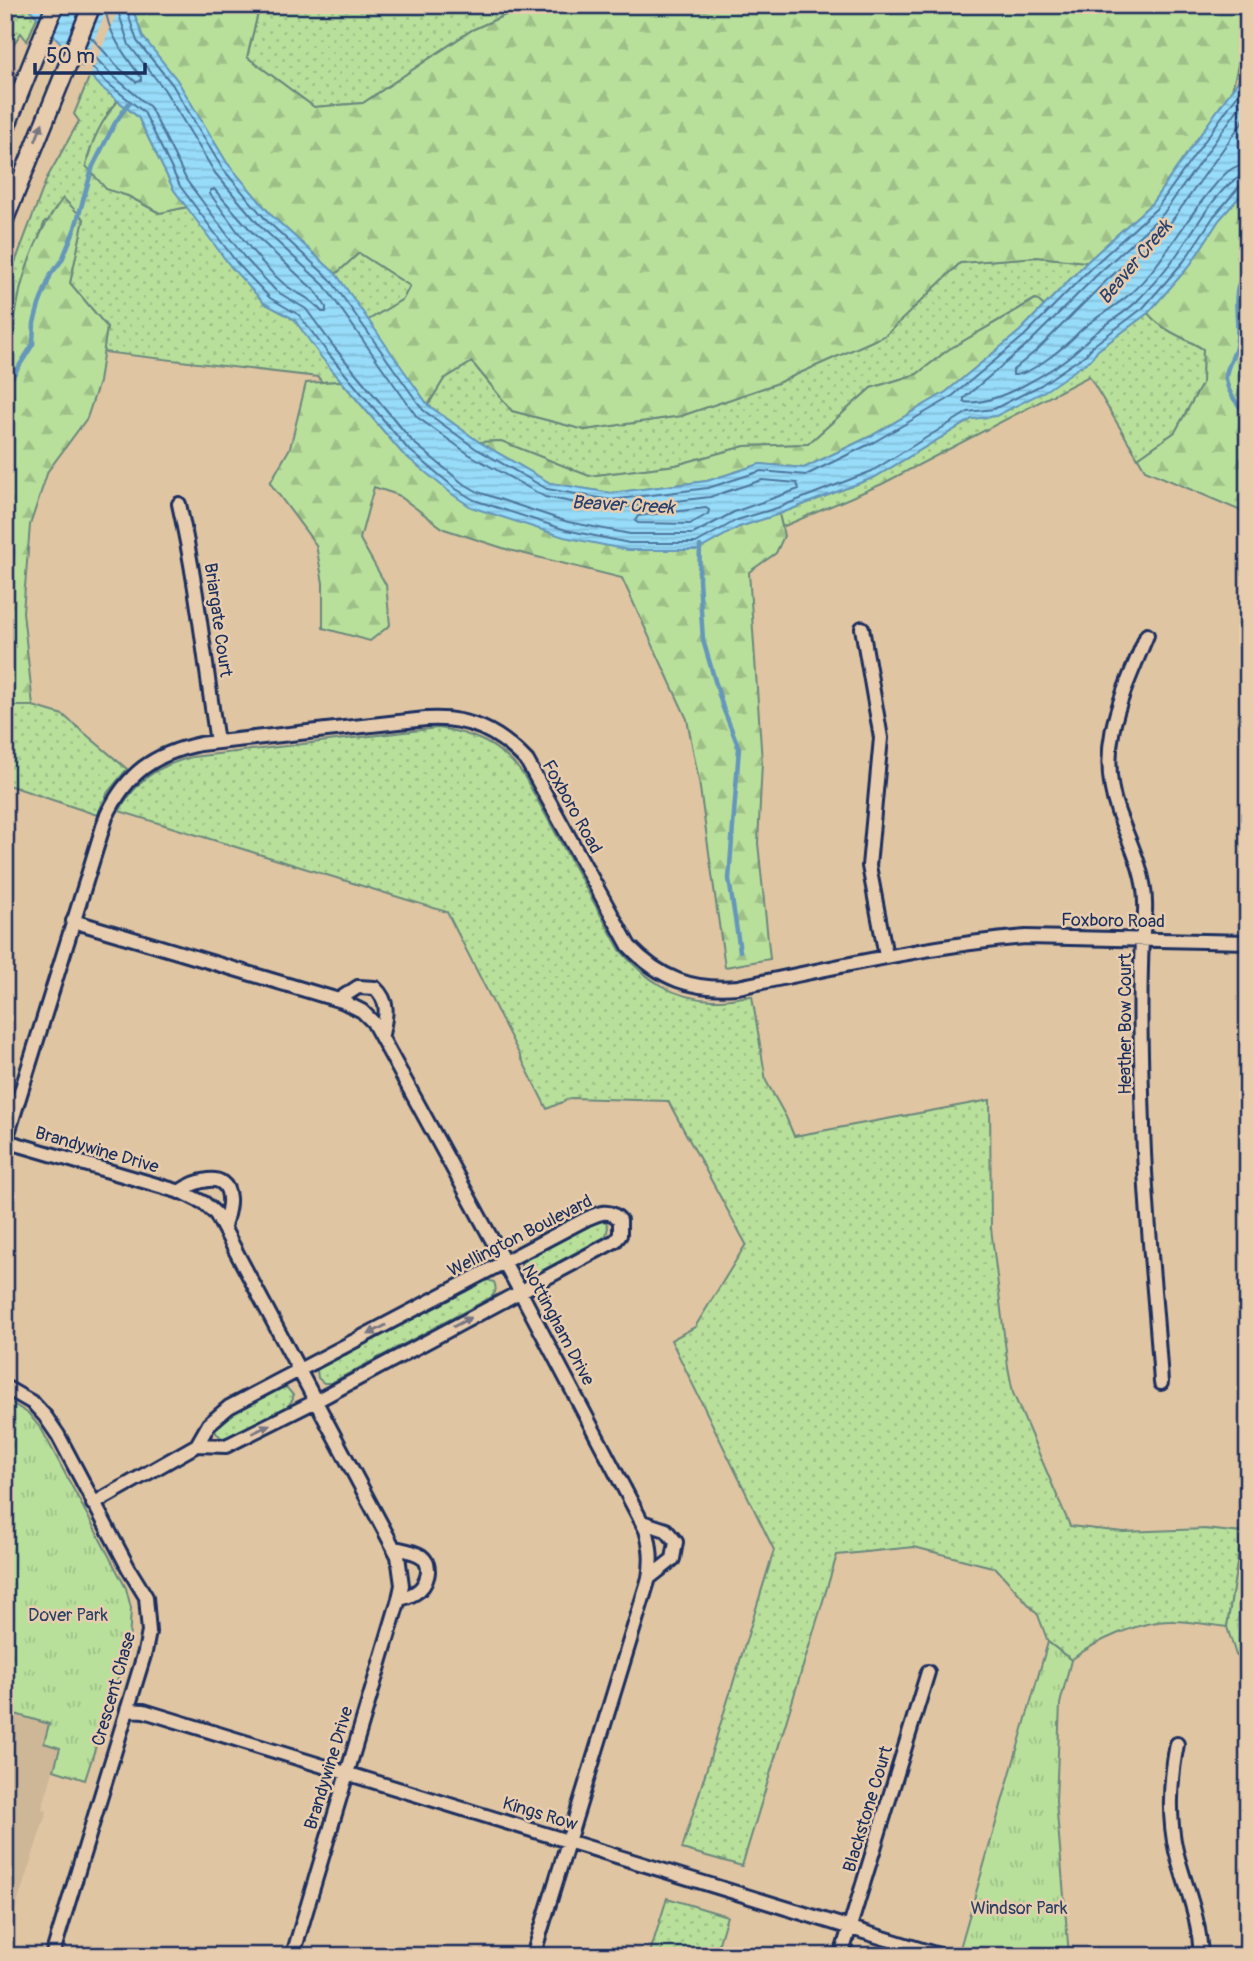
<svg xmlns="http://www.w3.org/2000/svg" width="1253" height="1961" viewBox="0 0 1253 1961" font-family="Pangolin,sans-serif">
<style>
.built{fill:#ceb797}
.grass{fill:url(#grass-dots);stroke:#6a887c;stroke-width:2}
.forest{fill:url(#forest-firs);stroke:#6a887c;stroke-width:2}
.park{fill:url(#park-tufts);stroke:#6a887c;stroke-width:2}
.water{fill:url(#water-rules);stroke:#6597bb;stroke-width:2}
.pier{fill:#e0c5a2}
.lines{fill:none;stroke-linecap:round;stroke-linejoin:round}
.shore{stroke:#4d749c;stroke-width:2}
.stream{stroke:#6597bb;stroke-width:4.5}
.minor-casing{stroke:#1b2f5e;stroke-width:18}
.tertiary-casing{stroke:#1b2f5e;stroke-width:21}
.minor{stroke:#e7ccae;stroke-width:12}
.tertiary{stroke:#e7ccae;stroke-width:16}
.oneway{fill:#777682}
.labels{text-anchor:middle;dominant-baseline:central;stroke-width:5;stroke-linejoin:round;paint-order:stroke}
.street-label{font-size:18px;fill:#1b2f5e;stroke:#e7ccae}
.park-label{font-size:18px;fill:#2b4164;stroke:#e7ccae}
.water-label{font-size:19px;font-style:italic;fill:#27406e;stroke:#e7ccae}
</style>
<defs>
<pattern id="grass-dots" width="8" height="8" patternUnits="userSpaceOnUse" patternTransform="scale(1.75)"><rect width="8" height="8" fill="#b9e09b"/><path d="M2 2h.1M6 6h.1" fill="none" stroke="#9ec088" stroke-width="1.8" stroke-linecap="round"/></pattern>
<pattern id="forest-firs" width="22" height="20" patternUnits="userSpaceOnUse" patternTransform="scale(1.75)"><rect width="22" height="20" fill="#b9e09b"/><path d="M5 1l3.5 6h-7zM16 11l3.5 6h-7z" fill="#9ec088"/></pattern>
<pattern id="park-tufts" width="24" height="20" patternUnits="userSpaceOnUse" patternTransform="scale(1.75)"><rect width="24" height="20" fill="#b9e09b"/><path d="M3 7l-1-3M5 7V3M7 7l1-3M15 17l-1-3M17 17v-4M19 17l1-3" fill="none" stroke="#9ec088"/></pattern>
<pattern id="water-rules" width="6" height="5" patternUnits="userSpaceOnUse" patternTransform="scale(1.75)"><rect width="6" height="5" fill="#97dcf9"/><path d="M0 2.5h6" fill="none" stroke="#82bdd8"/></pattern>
</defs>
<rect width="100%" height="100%" fill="#e0c5a2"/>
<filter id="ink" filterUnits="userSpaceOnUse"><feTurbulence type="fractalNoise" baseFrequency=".0143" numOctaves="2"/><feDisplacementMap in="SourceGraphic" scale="14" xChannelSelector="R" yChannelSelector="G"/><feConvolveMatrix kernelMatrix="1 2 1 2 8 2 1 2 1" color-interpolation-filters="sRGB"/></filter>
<g filter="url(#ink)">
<path class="built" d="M 5,1711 L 50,1724 L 60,1748 L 42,1809 L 47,1811 L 5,1941 Z"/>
<path class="grass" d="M 5,5 L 26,5 L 37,17 L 27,41 L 21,33 L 5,57 Z
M 260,5 L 528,5 L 472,30 L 363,103 L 314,107 L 247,57 Z
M 90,75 L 118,101 L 107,113 L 106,189 L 128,196 L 159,213 L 187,207 L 264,303 L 294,319 L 341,381 L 322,382 L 318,377 L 103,352 L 107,327 L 70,283 L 84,219 L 45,221 L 21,286 L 12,341 L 5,363 L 5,289 L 47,178 L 79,121 L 74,114 Z
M 359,253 L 410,286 L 403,299 L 367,321 L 336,274 Z
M 1037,257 L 1087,262 L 1044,306 L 1035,299 L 948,350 L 917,374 L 871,388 L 808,444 L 745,446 L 676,465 L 589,476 L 501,441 L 479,442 L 428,405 L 444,379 L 472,362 L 512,411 L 585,430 L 681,416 L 775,384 L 886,335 L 960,263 Z
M 1148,313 C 1162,331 1184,337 1203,349 L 1202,384 L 1175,432 L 1138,458 L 1089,376 L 882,484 L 782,527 L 779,514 L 875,477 L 972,419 L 983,417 L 1090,360 L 1098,350 Z
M 5,704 L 33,706 L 63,715 L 127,769 L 108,792 L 97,815 L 5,784 Z
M 438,728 C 474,733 500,745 523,774 L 620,950 C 645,979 673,999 713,1000 C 726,1001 739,997 752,996 L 766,1081 L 786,1117 L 794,1136 L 990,1100 L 991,1228 L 1008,1367 L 1013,1393 L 1070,1526 L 1123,1532 L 1205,1529 L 1242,1533 L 1227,1627 C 1209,1625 1191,1621 1173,1621 C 1141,1620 1095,1641 1071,1660 L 1048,1642 L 1038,1615 L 996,1568 L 914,1547 L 837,1555 L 742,1866 L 682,1849 L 774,1550 L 671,1340 L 695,1327 L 746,1244 L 668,1101 L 571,1098 L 547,1109 L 447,912 L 119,811 C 138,779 157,766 192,757 Z
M 597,1219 L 606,1222 L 608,1227 L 606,1236 L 603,1238 L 534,1275 L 527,1275 L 521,1271 L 521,1263 L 525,1257 Z
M 485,1279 L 494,1282 C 497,1289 496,1293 490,1298 L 331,1383 L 324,1383 L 318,1378 L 317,1370 L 322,1365 Z
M 282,1387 L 287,1388 L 293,1395 L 293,1399 L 287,1407 L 229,1437 L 222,1438 L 216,1433 L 215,1425 L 220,1419 Z
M 667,1898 L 727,1916 L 715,1956 L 649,1956 Z"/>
<path class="forest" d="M 141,5 L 260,5 L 247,57 L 314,107 L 363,103 L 472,30 L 528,5 L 1248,5 L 1248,23 L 1232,90 L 1152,203 L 1087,262 L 1037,257 L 960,263 L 886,335 L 775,384 L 681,416 L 585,430 L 512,411 L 472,362 L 444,379 L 428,405 L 367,321 L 403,299 L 410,286 L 359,253 L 336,274 L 272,216 L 227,163 L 177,80 L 143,37 L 134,13 Z
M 118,101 L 138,117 L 174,190 L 187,207 L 160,213 L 128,196 L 106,189 L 86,166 C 91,141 101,121 118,101 Z
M 1248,187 L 1248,514 L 1145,470 L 1138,458 L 1175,432 L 1202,384 L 1203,349 C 1184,337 1162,331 1148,313 L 1190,265 L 1219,220 Z
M 63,198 L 84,219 L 70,283 L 107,327 L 99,382 L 87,418 L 48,471 L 30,525 L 23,612 L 33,706 L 14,706 L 10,680 L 5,673 L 5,363 C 13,338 15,313 21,287 C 29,256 43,224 63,198 Z
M 1036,299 L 1044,306 L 1020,331 L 946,392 L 871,436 L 804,468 L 760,464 L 707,481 L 611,493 L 550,483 L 479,442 L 501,441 L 589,476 L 676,465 L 745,446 L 808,444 L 871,388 L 917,374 L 948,350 Z
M 341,381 L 402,453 L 698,550 L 739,527 L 779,514 L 784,536 L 776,553 L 749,572 L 762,762 L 758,843 L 770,959 L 725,967 L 699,781 L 687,719 L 622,578 L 509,550 L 444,529 L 398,495 L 374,487 L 360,539 L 386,585 L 390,625 L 370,641 L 323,628 L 323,583 L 316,545 L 270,483 L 290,448 L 306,383 Z
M 1248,1514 L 1248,1667 L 1236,1655 L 1227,1627 L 1242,1533 Z"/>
<path class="park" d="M 5,1399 L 29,1414 L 42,1430 L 126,1588 L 131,1608 L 129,1643 L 85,1780 L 54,1770 L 60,1748 L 44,1743 L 49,1724 L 5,1711 Z
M 1048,1642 L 1071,1660 L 1060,1704 L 1056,1801 L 1069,1956 L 983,1956 L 960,1948 Z"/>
<path class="water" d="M 26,5 L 131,5 L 143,37 L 177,80 L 227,163 L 272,216 L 336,274 L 428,405 L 479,442 L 550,483 L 611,493 L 707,481 L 760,464 L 804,468 L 871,436 L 946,392 L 1020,331 L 1087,262 L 1152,203 L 1248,67 L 1248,187 L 1219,220 L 1190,265 L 1148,313 L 1098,350 L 1090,360 L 1045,391 L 996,416 L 972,419 L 875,477 L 779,514 L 739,527 L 698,550 L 628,550 L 564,537 L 471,507 L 452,494 L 402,453 L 321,357 L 294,319 L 264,303 L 231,267 L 174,190 L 138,117 L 101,87 Z"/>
<path class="pier" d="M 109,5 L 120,5 L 89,79 L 81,71 Z"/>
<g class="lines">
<path class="shore" d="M 125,5 L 137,41 L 172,84 L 222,168 L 267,221 L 330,279 L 423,410 L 475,448 L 547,489 L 611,500 L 708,488 L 761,471 L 806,475 L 874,442 L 950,398 L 1024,336 L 1092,267 L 1157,208 L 1248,80
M 90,36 L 119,68 L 136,82 L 141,81 L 141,77 C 125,56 107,33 105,5
M 85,47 L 112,75 L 150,107 L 187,181 L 244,257 L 276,291 L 306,309 L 334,347 L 413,442 L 461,482 L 478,492 L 568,522 L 630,534 L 693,534 L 734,512 L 799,489 L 797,483 L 762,480 L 710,497 L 609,509 L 545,497 L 470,455 L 417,417 L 324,285 L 261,227 L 215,173 L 164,89 L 129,45 L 116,5
M 82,56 L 106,82 L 144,112 L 180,186 L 237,263 L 270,298 L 299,315 L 327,352 L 407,448 L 456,489 L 474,500 L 566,530 L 629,543 L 696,543 L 737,520 L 777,508 L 872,471 L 968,412 L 994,409 L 1041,385 L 1085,355 L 1094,345 L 1143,308 L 1184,261 L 1214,216 L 1240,186 L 1248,184
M 1248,95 L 1163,214 L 1098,274 L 1030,342 L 964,398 L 964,402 C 995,407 1055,370 1078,349 C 1085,343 1090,336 1098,331 C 1111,320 1129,311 1140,298 C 1153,284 1167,269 1178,253 C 1192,234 1223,176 1248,175
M 1248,114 L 1171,222 L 1106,281 L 1037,350 L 1013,370 L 1013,375 C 1030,376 1067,345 1079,332 C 1094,317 1115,308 1131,293 C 1163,264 1182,224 1210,191 C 1221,178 1229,165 1248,164
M 214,189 L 254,234 L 316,292 L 326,307 L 326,312 L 322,312 C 307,294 298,296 283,283 C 254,258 233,224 210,194 L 210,191 Z
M 706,508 L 709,510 L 708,514 L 690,524 L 638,523 L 635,521 L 638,516 Z"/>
<path class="stream" d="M 1248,266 C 1227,296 1242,316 1236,347 C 1234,357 1225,368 1226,379 C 1228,394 1238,405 1248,416
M 5,412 L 6,387 L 33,344 L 34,323 L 39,305 L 51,274 L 62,260 L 75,228 L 93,166 L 115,123 L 129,103
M 5,421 L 7,510 L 13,552 L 5,635
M 700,546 L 699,580 L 703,640 L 723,708 L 739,748 L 729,879 L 740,951"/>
<g class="minor-casing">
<path id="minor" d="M 179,504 C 197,583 205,663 217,742
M 862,628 L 881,738 L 869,866 L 886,956
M 1147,635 C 1122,696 1095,746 1118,812 C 1129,842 1145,871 1145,903 C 1146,915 1143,928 1142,940 C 1139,1001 1141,1064 1143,1125 C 1145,1211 1156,1297 1161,1383
M 73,921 L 342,1001 L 362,1011 L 373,1022 L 520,1291 L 646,1530 C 651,1547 652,1560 649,1578 L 533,1956
M 338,1000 L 358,987 L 375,988 C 390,1002 386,1016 382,1034
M 6,1141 L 184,1193 L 204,1203 L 216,1214 L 398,1556 L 402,1585 L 399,1599 L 295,1948
M 5,1143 L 106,817 C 127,773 153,754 200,744 L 426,719 C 468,716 499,731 527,761 L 629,946 C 660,979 693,991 738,987 C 833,968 929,945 1026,937 L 1248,942
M 179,1192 C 193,1182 227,1168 229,1198 C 230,1207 226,1218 224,1226
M 5,1387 L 33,1403 L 45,1416 L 58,1435 L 130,1571 L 146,1597 L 149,1632 L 145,1652 L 52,1956
M 93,1504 L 197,1445 L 209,1424 L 229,1407 L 586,1219 C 599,1213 609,1208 620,1220 L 620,1235 L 615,1241 L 316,1401 L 226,1446 L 197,1445
M 642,1522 L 666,1530 L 676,1542 L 673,1559 L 649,1578
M 394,1548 C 403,1550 413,1551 421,1556 C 434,1566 427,1586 415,1593 C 410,1596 404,1598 399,1599
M 127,1710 L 144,1711 L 942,1956
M 1177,1744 C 1170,1780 1168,1816 1176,1851 C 1186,1890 1199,1914 1201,1956
M 841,1956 L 928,1672"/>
</g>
<g class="tertiary-casing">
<path id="tertiary" d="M 5,130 L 55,5
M 5,219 L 92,5"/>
</g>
<use href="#minor" class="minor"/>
<use href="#tertiary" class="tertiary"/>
</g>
<defs><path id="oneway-solid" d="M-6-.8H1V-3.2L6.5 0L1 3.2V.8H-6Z" transform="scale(1.75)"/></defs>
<g class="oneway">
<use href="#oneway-solid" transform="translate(39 132) rotate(-69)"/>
<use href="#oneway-solid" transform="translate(462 1322) rotate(-28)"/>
<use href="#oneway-solid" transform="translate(377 1330) rotate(152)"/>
<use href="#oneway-solid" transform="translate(261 1429) rotate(-27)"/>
</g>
</g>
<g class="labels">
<g class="street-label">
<text transform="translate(218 620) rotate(82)">Briargate Court</text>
<text transform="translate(572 807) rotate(61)">Foxboro Road</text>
<text transform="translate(1113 921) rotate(1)">Foxboro Road</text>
<text transform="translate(1125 1024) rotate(-90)">Heather Bow Court</text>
<text transform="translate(97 1150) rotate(16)">Brandywine Drive</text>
<text transform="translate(520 1236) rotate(-27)">Wellington Boulevard</text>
<text transform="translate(558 1325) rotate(62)">Nottingham Drive</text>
<text transform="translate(114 1689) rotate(-74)">Crescent Chase</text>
<text transform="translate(329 1768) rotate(-73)">Brandywine Drive</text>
<text transform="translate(868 1809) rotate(-73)">Blackstone Court</text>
<text transform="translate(540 1814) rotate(17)">Kings Row</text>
</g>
<g class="park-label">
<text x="68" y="1615">Dover Park</text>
<text x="1019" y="1908">Windsor Park</text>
</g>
<g class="water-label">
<text transform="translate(1135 262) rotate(-50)">Beaver Creek</text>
<text transform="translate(623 505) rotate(3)">Beaver Creek</text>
</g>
</g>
<rect width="1253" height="1961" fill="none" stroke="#e7ccae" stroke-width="28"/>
<rect x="14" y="14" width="1225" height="1933" fill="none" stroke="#1b2f5e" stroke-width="2.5" filter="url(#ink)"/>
<path d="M35 63v10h110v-10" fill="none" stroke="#1b2f5e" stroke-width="3.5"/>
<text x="46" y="63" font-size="21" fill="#1b2f5e" stroke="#e7ccae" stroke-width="5" paint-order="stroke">50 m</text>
</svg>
